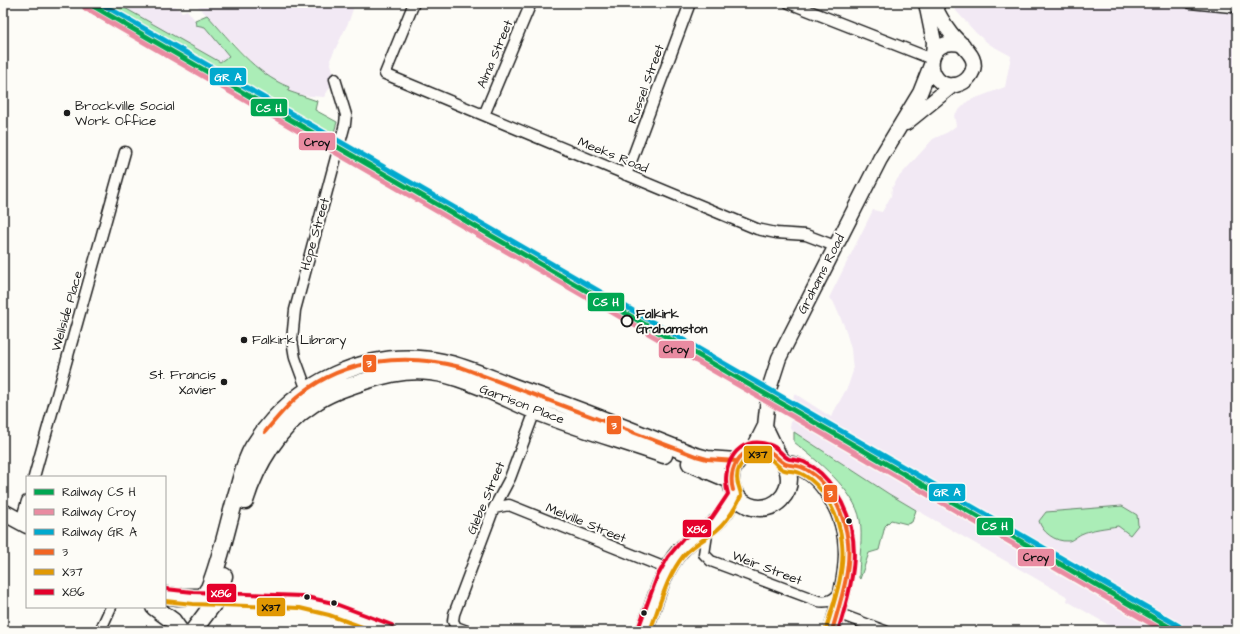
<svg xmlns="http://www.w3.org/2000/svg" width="1240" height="634" viewBox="0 0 1240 634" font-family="'Architects Daughter',sans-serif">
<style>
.built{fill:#f2e9f4}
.green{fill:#abedb7;stroke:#64846a}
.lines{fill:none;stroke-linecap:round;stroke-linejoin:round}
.street-casing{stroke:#1c1c1c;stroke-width:13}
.secondary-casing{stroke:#1c1c1c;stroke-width:17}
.primary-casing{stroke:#1c1c1c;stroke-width:19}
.street{stroke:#fdfcf7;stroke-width:10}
.secondary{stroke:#fdfcf7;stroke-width:14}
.primary{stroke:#fdfcf7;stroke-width:16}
.bus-1-casing{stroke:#fdfcf7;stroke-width:7}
.bus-2-casing{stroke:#fdfcf7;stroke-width:7}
.bus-3-casing{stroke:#fdfcf7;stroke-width:7}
.bus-1{stroke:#f26522;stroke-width:4}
.bus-2{stroke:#e19803;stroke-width:4}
.bus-3{stroke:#e4002b;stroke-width:4}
.rail-1-casing{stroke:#fdfcf7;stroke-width:8}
.rail-2-casing{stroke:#fdfcf7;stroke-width:8}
.rail-3-casing{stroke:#fdfcf7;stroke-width:8}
.rail-1{stroke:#00a651;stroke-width:5}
.rail-2{stroke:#e98ba1;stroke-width:5}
.rail-3{stroke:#00a9ce;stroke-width:5}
.poi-dot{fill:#1c1c1c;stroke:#fdfcf7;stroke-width:1.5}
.stop-dot{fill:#fdfcf7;stroke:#1c1c1c;stroke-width:2}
.labels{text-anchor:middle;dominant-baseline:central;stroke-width:4;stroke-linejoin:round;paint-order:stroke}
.street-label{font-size:13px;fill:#1c1c1c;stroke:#fdfcf7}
.poi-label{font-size:13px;fill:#1c1c1c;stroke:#fdfcf7;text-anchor:start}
.stop-label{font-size:13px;font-weight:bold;fill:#1c1c1c;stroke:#fdfcf7;text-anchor:start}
.line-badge{stroke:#fdfcf7;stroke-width:1.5}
.badge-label{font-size:11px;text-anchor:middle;font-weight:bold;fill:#fff}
.pale-badge-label{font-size:11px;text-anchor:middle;font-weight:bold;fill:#111}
</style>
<rect width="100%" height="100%" fill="#fdfcf7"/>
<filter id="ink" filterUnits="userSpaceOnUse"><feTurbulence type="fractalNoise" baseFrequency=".025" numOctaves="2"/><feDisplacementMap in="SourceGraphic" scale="8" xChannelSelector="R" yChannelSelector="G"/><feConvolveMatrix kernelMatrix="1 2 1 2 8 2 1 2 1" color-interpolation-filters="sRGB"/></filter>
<g filter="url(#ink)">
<path class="built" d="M 116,3 L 172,3 L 182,12 L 187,10 L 195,20 L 196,25 L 205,27 L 230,56 L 220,62 Z
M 195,3 L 355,3 L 349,21 L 330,60 L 335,79 L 324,97 L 298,95 L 288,91 L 289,87 L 269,78 L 260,71 Z
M 949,3 L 1190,3 L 1237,7 L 1237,631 L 1119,631 L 1067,601 L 1068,597 L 889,494 L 790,429 L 794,393 L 831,417 L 848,386 L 853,371 L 851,349 L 845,328 L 833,301 L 829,298 L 873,210 L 882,212 L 891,196 L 892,188 L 898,178 L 933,139 L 948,132 L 956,126 L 954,115 L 968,101 L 1005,87 L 1011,56 L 989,44 L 976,33 Z"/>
<path class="green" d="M 103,3 L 116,3 L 220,62 L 229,56 L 205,27 L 196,25 L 195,20 L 207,15 C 231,41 255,74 289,87 L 288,91 L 317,101 L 315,110 L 337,122 L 333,136 L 220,69 Z
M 794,432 L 889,494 L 916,510 L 912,522 L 907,524 L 891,520 L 885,526 L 879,550 L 869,553 L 860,579 L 859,578 C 859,562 863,535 860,520 C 855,490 816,460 794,442 Z
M 1122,506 L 1137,515 L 1138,525 L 1130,535 L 1118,526 C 1106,528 1092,529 1081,534 C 1077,536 1072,541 1068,541 C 1055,542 1042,532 1039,521 L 1046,512 Z"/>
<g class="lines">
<g class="street-casing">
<path id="street" d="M 414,3 L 385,74 L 757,229 L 776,233 L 806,235 L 835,246
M 789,3 L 932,59
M 1190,3 L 1231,7
M 484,115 L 531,3
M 626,175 L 690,3
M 309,396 L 295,358 L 292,340 L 295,310 L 345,124 L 346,115 L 335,79
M 34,477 L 125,152
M 494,508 L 509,505 L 668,569
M 21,521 L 27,501
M 708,528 L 704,554 L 711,561 L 818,601 C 828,603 834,600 841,591
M 213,598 L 301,602 L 331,609 L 390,631
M 837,613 L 885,631
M 100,631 L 111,607
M 467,631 L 456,627 L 453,621 L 454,614 L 494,508 L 510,478 L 535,411 L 534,406"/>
</g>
<g class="secondary-casing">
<path id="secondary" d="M 926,3 L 934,42 L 933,54
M 933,3 C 938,14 943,23 950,32 C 960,46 984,58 969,77 C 966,81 960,84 956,85 C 923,90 922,33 963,45
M 906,123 L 953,85
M 765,426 L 780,457
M 753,450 L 765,426 L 769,389 L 779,358 L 880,159 L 920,93 L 931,65"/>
</g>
<g class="primary-casing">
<path id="primary" d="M731 479a29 29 0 1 1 58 0a29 29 0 1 1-58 0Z
M 690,463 L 730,480
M 785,464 C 803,465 815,474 825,488 C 860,535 846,580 832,631
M 245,501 C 256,465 280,425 313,404 C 328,393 347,387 365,381 C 386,374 408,369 430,372 C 463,375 504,398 535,411 C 577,428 621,440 664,455
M 3,512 L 27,525
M 165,595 L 178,597 L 203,597 L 209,588 C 222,556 228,522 238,489 C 242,475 245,460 253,447 C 293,383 368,347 443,362 C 471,368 498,382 525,391 C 583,410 639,434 696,456 L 707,459 L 736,461
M 154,607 L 173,621 L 180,631
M 193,631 L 217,599 L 224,576
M 644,631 C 654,605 661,573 679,552 C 689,540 701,534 713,525 C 723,517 729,506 735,495"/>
</g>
<use href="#street" class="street"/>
<use href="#secondary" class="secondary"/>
<use href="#primary" class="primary"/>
<g class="bus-1-casing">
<path id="bus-1" d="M 265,432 C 276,419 287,405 301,394 C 346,358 406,353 460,367 L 696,456 L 707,459 L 736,461
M 733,490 C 727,469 741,444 766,450 C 774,452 778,461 786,464 C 791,466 796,465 801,467 C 828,478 845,514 848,542 C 851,572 840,602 832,631"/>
</g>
<g class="bus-2-casing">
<path id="bus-2" d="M 165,601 L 193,604 L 300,608 L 329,615 L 373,631
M 650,631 C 660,605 666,577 684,555 C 693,545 705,539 716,531 C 727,522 735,509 741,496 C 741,490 737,485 737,478 C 737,463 752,448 768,457 C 773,460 777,466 782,469 C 787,472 794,470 800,473 C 824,484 840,518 842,543 C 845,573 834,602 826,629"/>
</g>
<g class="bus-3-casing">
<path id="bus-3" d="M 166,589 L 193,592 L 302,596 L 333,603 L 392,625
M 638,629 L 657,577 L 668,557 L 683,539 L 712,518 L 728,494 C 720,467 737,433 770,445 C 778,447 782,456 789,459 C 794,460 799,460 804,462 C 817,468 828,479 835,491 C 866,538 853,581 838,631"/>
</g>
<use href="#bus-1" class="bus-1"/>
<use href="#bus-2" class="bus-2"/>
<use href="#bus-3" class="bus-3"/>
<g class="rail-1-casing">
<path id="rail-1" d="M 88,3 L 1176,631"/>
</g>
<g class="rail-2-casing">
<path id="rail-2" d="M 85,8 L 1164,631"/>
</g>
<g class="rail-3-casing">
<path id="rail-3" d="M 100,3 L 1179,626"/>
</g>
<use href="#rail-1" class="rail-1"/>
<use href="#rail-2" class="rail-2"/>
<use href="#rail-3" class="rail-3"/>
</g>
</g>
<g class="poi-dot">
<circle cx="67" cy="113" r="4"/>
<circle cx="244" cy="340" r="4"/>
<circle cx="224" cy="382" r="4"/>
<circle cx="849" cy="521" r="3.5"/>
<circle cx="307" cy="597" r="3.5"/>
<circle cx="334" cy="603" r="3.5"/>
<circle cx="644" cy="613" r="3.5"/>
</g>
<circle class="stop-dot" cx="627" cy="321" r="5.5"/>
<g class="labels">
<g class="street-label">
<text transform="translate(495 54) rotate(-67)">Alma Street</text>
<text transform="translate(646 84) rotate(-70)">Russel Street</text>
<text transform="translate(613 155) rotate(22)">Meeks Road</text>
<text transform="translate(315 234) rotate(-74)">Hope Street</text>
<text transform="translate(821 274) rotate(-63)">Grahams Road</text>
<text transform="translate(67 311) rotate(-74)">Wellside Place</text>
<text transform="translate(522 404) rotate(21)">Garrison Place</text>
<text transform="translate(486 498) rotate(-67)">Glebe Street</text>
<text transform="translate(586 523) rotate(22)">Melville Street</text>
<text transform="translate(767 568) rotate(21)">Weir Street</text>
</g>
<g class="poi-label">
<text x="75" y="106">Brockville Social<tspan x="75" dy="15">Work Office</tspan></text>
<text x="252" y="340">Falkirk Library</text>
<text x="216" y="375" text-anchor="end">St. Francis<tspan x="216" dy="15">Xavier</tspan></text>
</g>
<g class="stop-label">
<text x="636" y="314">Falkirk<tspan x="636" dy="15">Grahamston</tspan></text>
</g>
</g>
<g class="line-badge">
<rect x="209" y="67" width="38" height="19" rx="4" fill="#00a9ce"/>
<rect x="250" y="98" width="38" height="19" rx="4" fill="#00a651"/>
<rect x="298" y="132" width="38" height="19" rx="4" fill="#e98ba1"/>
<rect x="587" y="292" width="38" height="20" rx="4" fill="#00a651"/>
<rect x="658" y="340" width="37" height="19" rx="4" fill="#e98ba1"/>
<rect x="362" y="354" width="15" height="19" rx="4" fill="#f26522"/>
<rect x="606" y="415" width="16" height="20" rx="4" fill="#f26522"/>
<rect x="743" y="445" width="30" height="19" rx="4" fill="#e19803"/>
<rect x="928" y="483" width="38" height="19" rx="4" fill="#00a9ce"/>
<rect x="823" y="484" width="15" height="19" rx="4" fill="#f26522"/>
<rect x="976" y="517" width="38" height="19" rx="4" fill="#00a651"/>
<rect x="682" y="519" width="30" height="19" rx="4" fill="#e4002b"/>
<rect x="1017" y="548" width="38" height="19" rx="4" fill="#e98ba1"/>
<rect x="206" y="583" width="31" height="20" rx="4" fill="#e4002b"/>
<rect x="256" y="597" width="30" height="20" rx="4" fill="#e19803"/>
</g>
<g class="badge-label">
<text x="228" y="81">GR A</text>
<text x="269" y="112">CS H</text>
<text x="606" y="306">CS H</text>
<text x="369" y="367">3</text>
<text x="614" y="429">3</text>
<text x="947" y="496">GR A</text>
<text x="830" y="497">3</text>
<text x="995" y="530">CS H</text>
<text x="697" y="533">X86</text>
<text x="221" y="597">X86</text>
</g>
<g class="pale-badge-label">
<text x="317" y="146">Croy</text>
<text x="676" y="353">Croy</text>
<text x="758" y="458">X37</text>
<text x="1036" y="561">Croy</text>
<text x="271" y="611">X37</text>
</g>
<rect width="1240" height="634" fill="none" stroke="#fdfcf7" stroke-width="16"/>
<rect x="8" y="8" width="1224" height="618" fill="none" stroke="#1c1c1c" stroke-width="1.5" filter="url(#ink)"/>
<rect x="26" y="476" width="140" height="132" fill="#fdfcf7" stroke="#a3a29f"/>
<rect x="34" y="489" width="20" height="6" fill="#00a651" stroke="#a3a29f"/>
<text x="62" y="496" font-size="12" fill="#1c1c1c">Railway CS H</text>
<rect x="34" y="509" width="20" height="6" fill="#e98ba1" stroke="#a3a29f"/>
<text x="62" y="516" font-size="12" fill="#1c1c1c">Railway Croy</text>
<rect x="34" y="529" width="20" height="6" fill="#00a9ce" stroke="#a3a29f"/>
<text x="62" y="536" font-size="12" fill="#1c1c1c">Railway GR A</text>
<rect x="34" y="549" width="20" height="6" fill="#f26522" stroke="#a3a29f"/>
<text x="62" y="556" font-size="12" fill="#1c1c1c">3</text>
<rect x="34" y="569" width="20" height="6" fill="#e19803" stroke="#a3a29f"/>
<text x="62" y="576" font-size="12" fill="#1c1c1c">X37</text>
<rect x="34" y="589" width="20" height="6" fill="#e4002b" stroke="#a3a29f"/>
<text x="62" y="596" font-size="12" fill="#1c1c1c">X86</text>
</svg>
